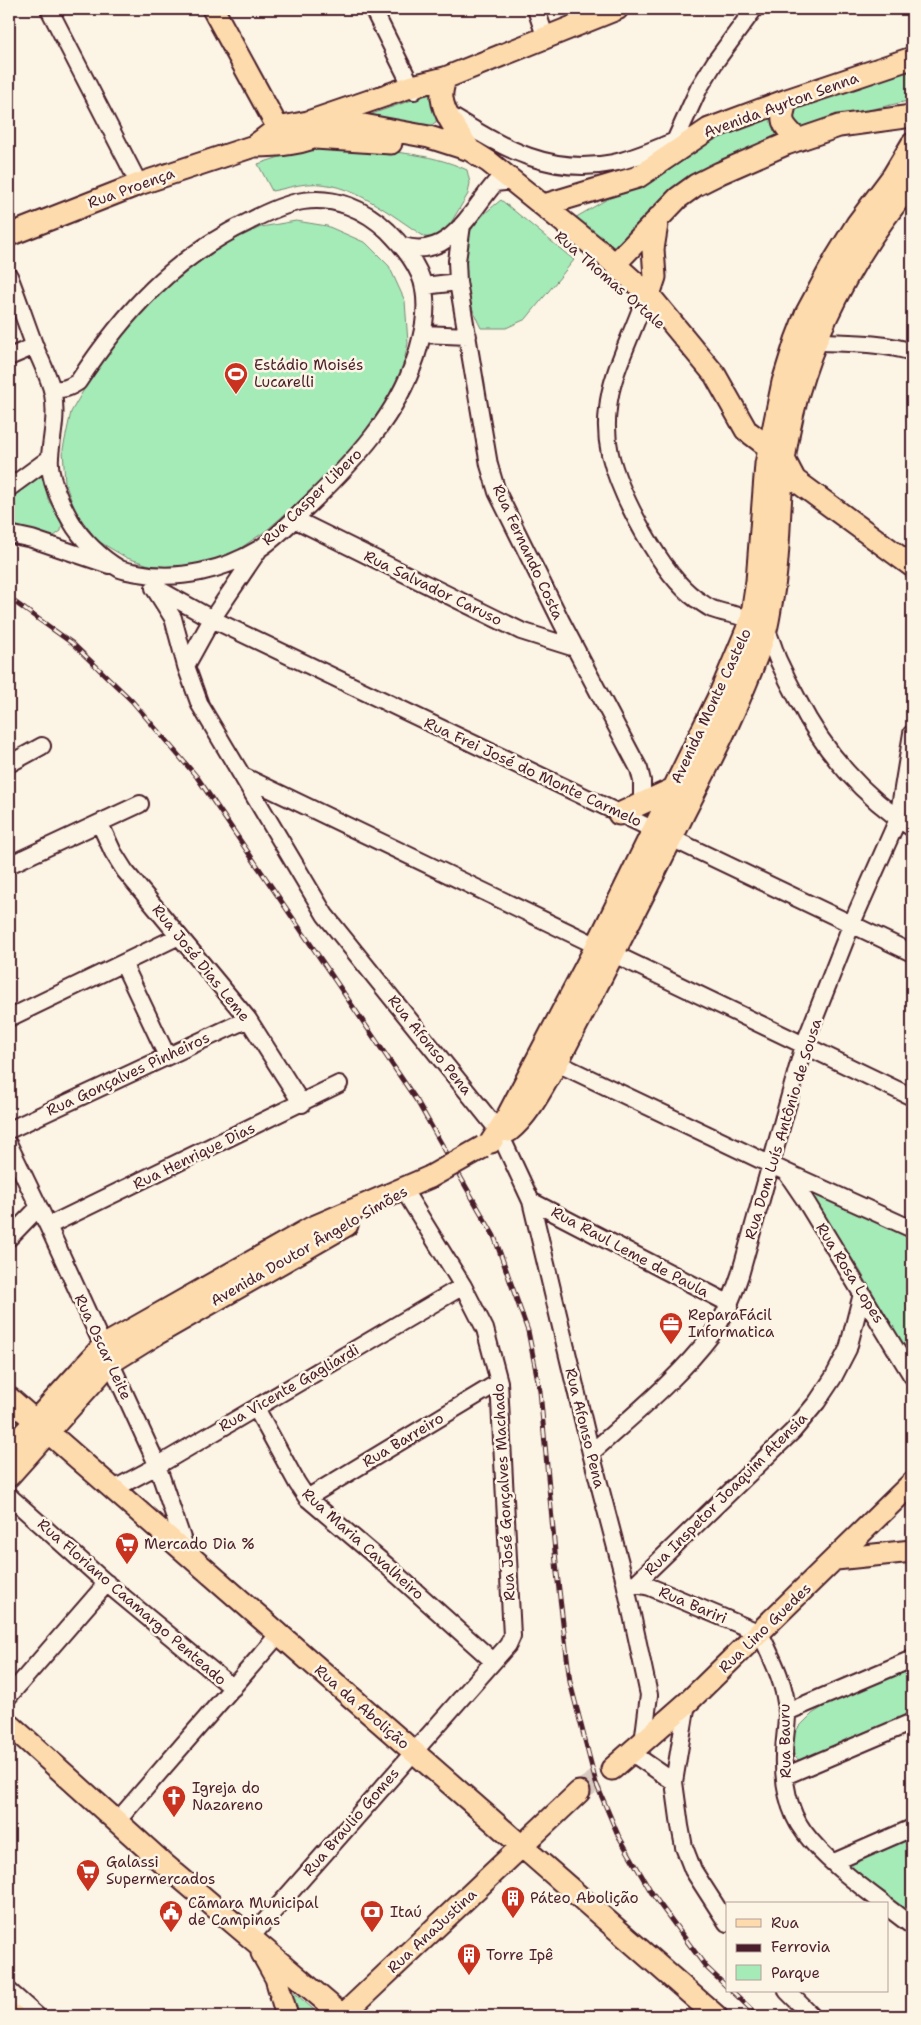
<svg xmlns="http://www.w3.org/2000/svg" width="921" height="2025" viewBox="0 0 921 2025" font-family="'Shantell Sans',sans-serif">
<style>
.green{fill:#a5ebb8;stroke:#788572}
.lines{fill:none;stroke-linecap:round;stroke-linejoin:round}
.major-tunnel{stroke:#d8cac0;stroke-width:21;stroke-dasharray:21 11;stroke-linecap:butt}
.minor-casing{stroke:#4a1f2b;stroke-width:20}
.major-casing{stroke:#4a1f2b;stroke-width:25}
.minor{stroke:#fcf5e5;stroke-width:16}
.major{stroke:#fedbac;stroke-width:21}
.rail-casing{stroke:#4a1f2b;stroke-width:5}
.rail{stroke:#fcf5e5;stroke-width:3;stroke-dasharray:9;stroke-linecap:butt}
.major-bridge-casing{stroke:#4a1f2b;stroke-width:25;stroke-linecap:butt}
.major-bridge{stroke:#fedbac;stroke-width:21}
.labels{text-anchor:middle;dominant-baseline:central;stroke-width:5;stroke-linejoin:round;paint-order:stroke}
.street-label{font-size:15px;fill:#4a1f2b;stroke:#fcf5e5}
.poi-label{font-size:15px;fill:#4a1f2b;stroke:#fcf5e5;text-anchor:start}
</style>
<rect width="100%" height="100%" fill="#fcf5e5"/>
<filter id="ink" filterUnits="userSpaceOnUse"><feTurbulence type="fractalNoise" baseFrequency=".02" numOctaves="2"/><feDisplacementMap in="SourceGraphic" scale="10" xChannelSelector="R" yChannelSelector="G"/><feConvolveMatrix kernelMatrix="1 2 1 2 8 2 1 2 1" color-interpolation-filters="sRGB"/></filter>
<g filter="url(#ink)">
<path class="green" d="M 912,63 L 912,100 L 839,117 L 810,127 L 801,127 L 792,121 L 794,106 Z
M 435,92 L 438,110 L 436,122 L 425,129 L 366,116 Z
M 770,117 L 778,139 L 617,254 L 573,219 L 609,198 L 643,185 L 661,176 L 711,138 Z
M 342,148 C 384,151 429,152 467,170 L 470,183 L 468,194 L 443,236 L 436,238 L 425,237 C 391,215 350,180 307,184 C 295,185 284,189 272,191 L 258,164 L 301,150 Z
M 501,200 L 574,260 L 526,319 L 506,328 L 481,328 C 467,301 456,260 471,230 C 478,218 491,208 501,200 Z
M 296,221 L 327,226 L 366,243 L 389,266 L 405,301 L 408,343 L 401,375 L 382,413 L 345,458 L 301,500 L 267,530 L 235,552 L 204,564 L 162,569 L 127,558 L 98,541 L 76,513 L 65,483 L 63,449 L 71,412 L 90,379 L 123,331 L 159,294 L 198,263 L 229,242 L 261,227 Z
M 39,474 L 44,479 L 48,499 L 62,524 L 61,531 L 54,536 L 44,535 L 9,527 L 9,491 Z
M 818,1191 L 912,1237 L 912,1360 L 859,1269 L 813,1199 Z
M 912,1662 L 912,1730 L 865,1747 L 833,1765 L 815,1764 L 797,1759 L 788,1744 L 798,1728 L 812,1714 L 846,1692 Z
M 912,1828 L 912,1926 L 834,1862 Z
M 281,1981 L 321,2016 L 288,2016 Z"/>
<g class="lines">
<path class="major-tunnel" d="M 579,1792 L 612,1769"/>
<g class="minor-casing">
<path id="minor" d="M 49,9 L 139,184
M 373,9 L 414,91
M 536,9 L 545,36
M 448,114 C 501,146 547,176 613,163 C 634,159 655,149 675,141
M 678,148 L 675,141 L 699,88 L 715,62 L 754,9
M 462,225 L 457,261 L 458,282 L 489,465 L 497,492 L 562,623 L 639,769 L 642,781 L 642,804
M 403,246 C 449,260 470,212 495,183 L 514,181
M 9,276 C 18,299 26,323 35,347 C 41,362 50,378 53,394 C 57,417 52,433 50,456 C 48,478 60,502 71,521 C 81,539 102,559 120,569 C 125,571 132,572 138,573 C 179,581 224,570 259,549 C 278,537 295,518 311,503 C 356,459 396,417 416,357 C 423,334 428,312 424,289 C 421,268 402,245 388,231 C 365,209 334,196 303,201 C 284,204 267,212 250,221 C 173,258 125,311 78,382 C 69,388 63,390 53,389
M 424,286 L 458,282
M 649,295 L 642,306 C 631,337 610,377 608,409 C 606,424 607,440 610,454 C 620,495 661,574 696,599 C 701,602 706,606 712,609 C 727,615 757,616 767,632 C 772,640 774,651 778,660 C 784,673 791,687 798,700 C 824,752 864,797 912,828
M 423,334 L 468,336
M 805,341 C 841,344 878,341 912,352
M 9,357 L 35,346
M 9,488 L 50,458
M 294,519 L 521,631 L 575,648
M 9,534 L 32,539 L 109,565
M 154,588 L 173,618 L 186,666 L 200,705 L 325,915 L 498,1130 L 531,1201 L 591,1453 L 625,1582 L 649,1695 L 643,1743
M 156,588 L 212,619 L 912,953
M 186,666 L 212,619 L 260,548
M 9,764 L 42,746
M 243,776 L 912,1097
M 100,824 L 113,852 L 125,871 L 248,1019 L 302,1104
M 9,865 L 140,804
M 123,963 L 167,1056
M 9,1018 L 179,936
M 557,1063 L 786,1172 L 912,1229
M 9,1130 L 248,1019
M 9,1145 L 48,1226 L 156,1462 L 187,1553
M 786,1172 L 805,1200 L 912,1376
M 531,1201 L 730,1304
M 48,1226 L 339,1084
M 9,1238 L 39,1207
M 256,1408 L 297,1483 L 307,1498 L 386,1565 L 493,1661
M 591,1453 C 632,1416 678,1379 712,1334 C 725,1317 733,1296 740,1275 L 804,1045 L 852,923 L 898,819 L 912,733
M 114,1489 L 157,1466 L 463,1286
M 9,1496 L 105,1582 L 233,1688
M 307,1498 L 499,1382
M 625,1582 L 650,1587 L 760,1633 C 772,1658 786,1685 787,1713 C 787,1727 784,1741 784,1755 C 783,1781 788,1811 804,1832 C 823,1858 858,1884 884,1904
M 635,1584 L 793,1431 L 817,1402 L 833,1378 L 848,1349 L 862,1294
M 9,1696 L 107,1583
M 687,1703 L 674,1782 L 680,1826 L 684,1847 L 693,1870 L 727,1923
M 787,1712 L 912,1659
M 632,1753 L 674,1782
M 785,1776 L 912,1722
M 118,1820 L 279,1634
M 834,1862 L 912,1828
M 887,1907 L 912,1926
M 251,1937 L 508,1645 L 512,1636 L 499,1382 L 485,1329 L 463,1286 L 402,1187
M 9,1991 L 37,2016
M 787,1991 L 812,2016"/>
</g>
<g class="major-casing">
<path id="major" d="M 213,9 L 278,128
M 445,78 C 444,84 441,91 442,98 C 444,116 460,135 470,150
M 787,100 C 779,122 782,124 798,140
M 308,122 L 336,120 L 429,137 L 470,150 L 489,162 L 602,253 L 649,295 L 715,375 L 746,430 L 784,459 L 795,480 L 912,566
M 315,138 L 391,143
M 254,146 C 279,146 304,144 326,132
M 544,205 L 638,177 L 709,129 L 787,100 L 912,58
M 9,235 L 139,184 L 254,146 L 278,128 L 308,122 L 413,86 L 445,78 L 617,9
M 615,264 L 678,198 L 696,185 L 720,173 L 786,144 L 839,126 L 912,116
M 649,295 L 655,277 L 653,249 L 658,218
M 619,814 L 673,789
M 509,1131 C 530,1114 543,1086 557,1063 C 600,980 643,897 684,813 C 714,754 744,695 765,633 C 768,624 769,614 771,604 C 780,560 778,515 783,470 C 794,365 845,263 912,183
M 491,1142 L 507,1117 L 597,945 L 720,694 L 751,620 L 757,581 L 766,464 L 783,382 L 796,340 L 806,314 L 836,258 L 857,224 L 893,176 L 912,144
M 9,1398 L 716,2016
M 9,1450 L 103,1346 L 311,1228 L 430,1177
M 9,1476 L 110,1363 L 155,1335 L 347,1225
M 836,1559 L 912,1551
M 9,1724 L 164,1864 L 343,2016
M 612,1769 L 687,1703 L 912,1483
M 262,1953 L 276,1978 L 287,2016
M 9,2014 L 14,2016
M 342,2016 L 579,1792"/>
</g>
<use href="#minor" class="minor"/>
<use href="#major" class="major"/>
<g class="rail-casing">
<path id="rail" d="M 9,598 L 72,643 L 132,701 L 197,777 L 417,1101 L 494,1236 L 528,1331 L 540,1391 L 557,1573 L 570,1682 L 596,1783 L 618,1835 L 653,1895 L 706,1967 L 727,1987
M 732,1991 L 758,2016"/>
</g>
<use href="#rail" class="rail"/>
<g class="major-bridge-casing">
<path id="major-bridge" d="M 430,1177 L 483,1147"/>
</g>
<use href="#major-bridge" class="major-bridge"/>
</g>
</g>
<defs>
<g id="stadium-pin" transform="scale(1.25)"><path d="M0 17L-7.5 6A9.5 9.5 0 1 1 7.5 6Z" fill="#c8321e" stroke="#fcf5e5"/><path d="M0-5a6.5 5 0 1 0 0 10a6.5 5 0 1 0 0-10ZM-3.5-1.8h7v3.6h-7Z" fill="#fff"/></g>
<g id="office-pin" transform="scale(1.25)"><path d="M0 17L-7.5 6A9.5 9.5 0 1 1 7.5 6Z" fill="#c8321e" stroke="#fcf5e5"/><path d="M-6-3h4V-5.5h4V-3h4V5H-6ZM-1-4.5V-3h2v-1.5ZM-6 0V1H6V0Z" fill="#fff"/></g>
<g id="supermarket-pin" transform="scale(1.25)"><path d="M0 17L-7.5 6A9.5 9.5 0 1 1 7.5 6Z" fill="#c8321e" stroke="#fcf5e5"/><path d="M-6-5.5h2.5l.6 2H6L4.5 2H-2.5L-4.4-4H-6ZM-1.5 3.2a1.3 1.3 0 1 0 .1 0ZM3 3.2a1.3 1.3 0 1 0 .1 0Z" fill="#fff"/></g>
<g id="church-pin" transform="scale(1.25)"><path d="M0 17L-7.5 6A9.5 9.5 0 1 1 7.5 6Z" fill="#c8321e" stroke="#fcf5e5"/><path d="M-1.2-6h2.4v3.5h3.3v2.4h-3.3V6h-2.4V-.1h-3.3v-2.4h3.3Z" fill="#fff"/></g>
<g id="building-pin" transform="scale(1.25)"><path d="M0 17L-7.5 6A9.5 9.5 0 1 1 7.5 6Z" fill="#c8321e" stroke="#fcf5e5"/><path d="M-4-6H4V6H1V3H-1V6H-4ZM-2.5-4.3h1.7v1.8h-1.7ZM.8-4.3h1.7v1.8H.8ZM-2.5-1h1.7V.8h-1.7ZM.8-1h1.7V.8H.8Z" fill="#fff"/></g>
<g id="civic-pin" transform="scale(1.25)"><path d="M0 17L-7.5 6A9.5 9.5 0 1 1 7.5 6Z" fill="#c8321e" stroke="#fcf5e5"/><path d="M-.6-6.5H3V-4.5H.6V-3L4-1V1h2V6H-6V1h2V-1L-.6-3ZM-1.2 2.5V6h2.4V2.5Z" fill="#fff"/></g>
<g id="bank-pin" transform="scale(1.25)"><path d="M0 17L-7.5 6A9.5 9.5 0 1 1 7.5 6Z" fill="#c8321e" stroke="#fcf5e5"/><path d="M-6-4H6V4H-6ZM0-2.3a2.3 2.3 0 1 0 0 4.6a2.3 2.3 0 1 0 0-4.6Z" fill="#fff"/></g>
</defs>
<g fill-rule="evenodd">
<use href="#stadium-pin" x="236" y="374"/>
<use href="#office-pin" x="671" y="1324"/>
<use href="#supermarket-pin" x="127" y="1544"/>
<use href="#church-pin" x="174" y="1797"/>
<use href="#supermarket-pin" x="88" y="1871"/>
<use href="#building-pin" x="513" y="1898"/>
<use href="#civic-pin" x="171" y="1912"/>
<use href="#bank-pin" x="372" y="1912"/>
<use href="#building-pin" x="469" y="1955"/>
</g>
<g class="labels">
<g class="street-label">
<text transform="translate(781 105) rotate(-20)">Avenida Ayrton Senna</text>
<text transform="translate(131 188) rotate(-20)">Rua Proença</text>
<text transform="translate(610 280) rotate(41)">Rua Thomas Ortale</text>
<text transform="translate(312 497) rotate(-44)">Rua Casper Libero</text>
<text transform="translate(528 552) rotate(65)">Rua Fernando Costa</text>
<text transform="translate(433 588) rotate(26)">Rua Salvador Caruso</text>
<text transform="translate(711 706) rotate(-65)">Avenida Monte Castelo</text>
<text transform="translate(533 772) rotate(25)">Rua Frei José do Monte Carmelo</text>
<text transform="translate(201 963) rotate(51)">Rua José Dias Leme</text>
<text transform="translate(430 1045) rotate(51)">Rua Afonso Pena</text>
<text transform="translate(128 1074) rotate(-25)">Rua Gonçalves Pinheiros</text>
<text transform="translate(783 1129) rotate(-73)">Rua Dom Luís Antônio de Sousa</text>
<text transform="translate(194 1156) rotate(-26)">Rua Henrique Dias</text>
<text transform="translate(309 1246) rotate(-30)">Avenida Doutor Ângelo Simões</text>
<text transform="translate(630 1252) rotate(28)">Rua Raul Leme de Paula</text>
<text transform="translate(850 1273) rotate(58)">Rua Rosa Lopes</text>
<text transform="translate(103 1347) rotate(65)">Rua Oscar Leite</text>
<text transform="translate(289 1388) rotate(-30)">Rua Vicente Gagliardi</text>
<text transform="translate(585 1428) rotate(76)">Rua Afonso Pena</text>
<text transform="translate(403 1440) rotate(-31)">Rua Barreiro</text>
<text transform="translate(504 1492) rotate(-93)">Rua José Gonçalves Machado</text>
<text transform="translate(726 1494) rotate(-45)">Rua Inspetor Joaquim Atensia</text>
<text transform="translate(363 1544) rotate(42)">Rua Maria Cavalheiro</text>
<text transform="translate(132 1602) rotate(41)">Rua Floriano Caamargo Penteado</text>
<text transform="translate(693 1605) rotate(23)">Rua Bariri</text>
<text transform="translate(765 1628) rotate(-44)">Rua Lino Guedes</text>
<text transform="translate(362 1707) rotate(41)">Rua da Abolição</text>
<text transform="translate(785 1741) rotate(-91)">Rua Bauru</text>
<text transform="translate(351 1822) rotate(-49)">Rua Braulio Gomes</text>
<text transform="translate(432 1931) rotate(-43)">Rua AnaJustina</text>
</g>
<g class="poi-label">
<text x="254" y="365">Estádio Moisés<tspan x="254" dy="17">Lucarelli</tspan></text>
<text x="688" y="1315">ReparaFácil<tspan x="688" dy="17">Informatica</tspan></text>
<text x="144" y="1544">Mercado Dia %</text>
<text x="192" y="1788">Igreja do<tspan x="192" dy="17">Nazareno</tspan></text>
<text x="106" y="1862">Galassi<tspan x="106" dy="17">Supermercados</tspan></text>
<text x="530" y="1898">Páteo Abolição</text>
<text x="188" y="1903">Cãmara Municipal<tspan x="188" dy="17">de Campinas</tspan></text>
<text x="390" y="1912">Itaú</text>
<text x="486" y="1955">Torre Ipê</text>
</g>
</g>
<rect width="921" height="2025" fill="none" stroke="#fcf5e5" stroke-width="30"/>
<rect x="15" y="15" width="891" height="1995" fill="none" stroke="#4a1f2b" stroke-width="2" filter="url(#ink)"/>
<rect x="726" y="1902" width="162" height="90" fill="#fcf5e5" stroke="#b59f9b"/>
<rect x="736" y="1919" width="25" height="8" fill="#fedbac" stroke="#b59f9b"/>
<text x="771" y="1928" font-size="15" fill="#4a1f2b">Rua</text>
<rect x="736" y="1944" width="25" height="8" fill="#4a1f2b" stroke="#b59f9b"/>
<text x="771" y="1952" font-size="15" fill="#4a1f2b">Ferrovia</text>
<rect x="736" y="1965" width="25" height="15" fill="#a5ebb8" stroke="#b59f9b"/>
<text x="771" y="1978" font-size="15" fill="#4a1f2b">Parque</text>
</svg>
